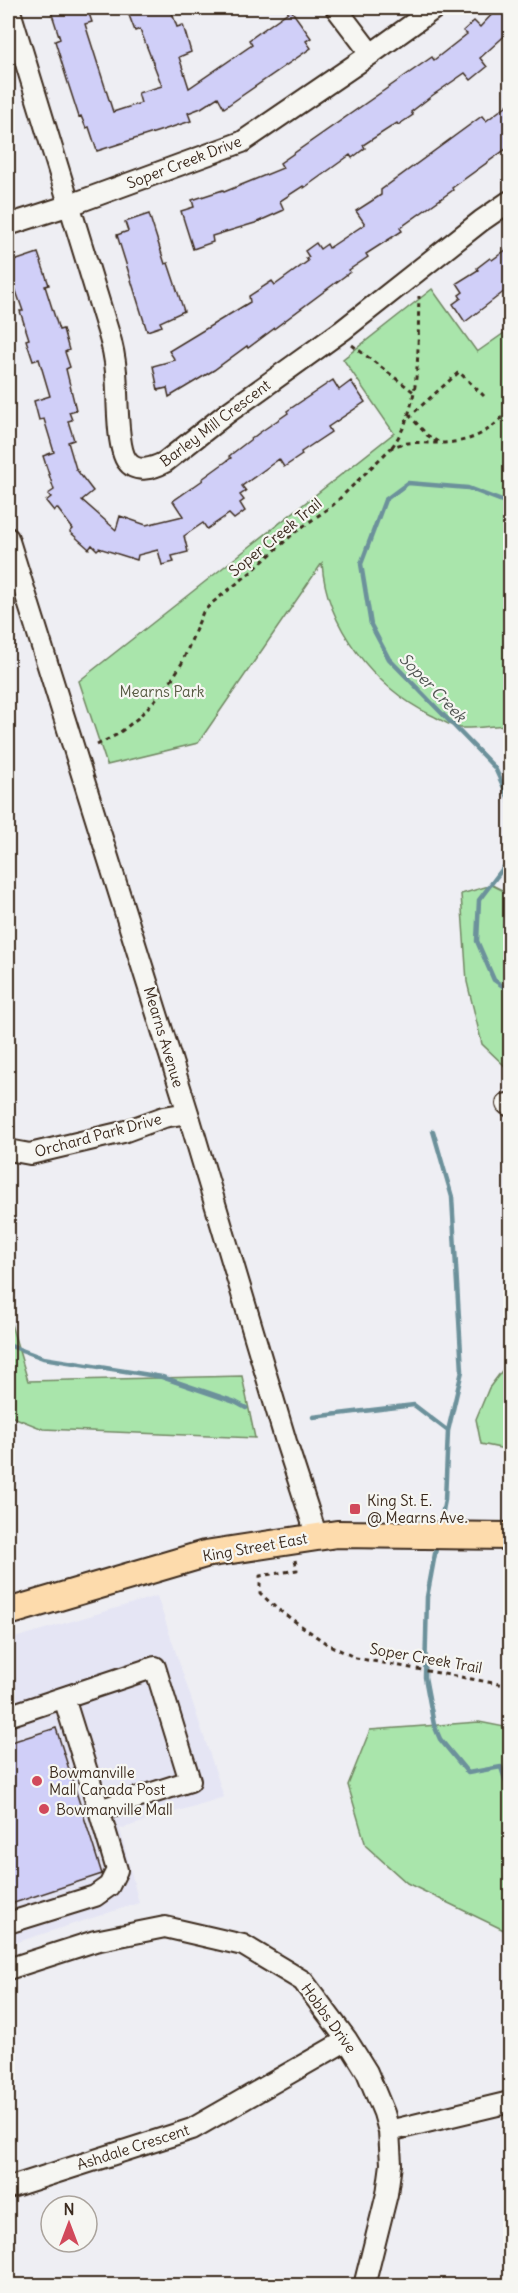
<svg xmlns="http://www.w3.org/2000/svg" width="518" height="2293" viewBox="0 0 518 2293" font-family="Delius,sans-serif">
<style>
.built{fill:#e5e5f4}
.green{fill:#a9e5ab;stroke:#728864;stroke-width:1.5}
.lines{fill:none;stroke-linecap:round;stroke-linejoin:round}
.stream{stroke:#6c919b;stroke-width:4.5}
.building{fill:#d0cff8;stroke:#3b2a1e;stroke-width:1.5}
.minor-casing{stroke:#3b2a1e;stroke-width:24}
.major-casing{stroke:#3b2a1e;stroke-width:30}
.path{stroke:#3b2a1e;stroke-width:3;stroke-dasharray:4.5 4.5;stroke-linecap:butt}
.minor{stroke:#f6f6f2;stroke-width:20}
.major{stroke:#fddbac;stroke-width:26}
.poi-dot{fill:#d1495b;stroke:#f6f6f2;stroke-width:2}
.labels{text-anchor:middle;dominant-baseline:central;stroke-width:4.5;stroke-linejoin:round;paint-order:stroke}
.street-label{font-size:15px;fill:#3b2a1e;stroke:#f6f6f2}
.park-label{font-size:15px;fill:#565941;stroke:#f6f6f2}
.poi-label{font-size:15px;fill:#3b2a1e;stroke:#f6f6f2;text-anchor:start}
.water-label{font-size:16px;font-style:italic;fill:#505552;stroke:#f6f6f2}
</style>
<rect width="100%" height="100%" fill="#eeeef3"/>
<filter id="ink" filterUnits="userSpaceOnUse"><feTurbulence type="fractalNoise" baseFrequency=".0167" numOctaves="2"/><feDisplacementMap in="SourceGraphic" scale="12" xChannelSelector="R" yChannelSelector="G"/><feConvolveMatrix kernelMatrix="1 2 1 2 8 2 1 2 1" color-interpolation-filters="sRGB"/></filter>
<g filter="url(#ink)">
<path class="built" d="M 157,1596 L 224,1797 L 120,1829 L 139,1903 L 8,1945 L 8,1640 Z"/>
<path class="green" d="M 432,289 L 477,352 L 510,329 L 510,725 C 494,725 476,729 460,728 C 451,727 440,719 431,715 C 374,687 326,626 322,563 L 198,743 L 107,765 L 79,681 L 394,433 L 343,359 Z
M 492,885 L 510,894 L 510,1071 L 482,1044 L 467,982 L 461,894 Z
M 8,1314 L 28,1381 L 242,1376 L 255,1438 L 43,1429 L 8,1415 Z
M 510,1360 L 510,1450 L 481,1444 L 476,1419 L 489,1388 Z
M 479,1722 L 510,1728 L 510,1933 L 407,1883 L 366,1846 L 348,1785 L 370,1730 Z"/>
<g class="lines">
<path class="stream" d="M 510,504 L 468,488 L 408,483 L 385,500 L 361,564 L 371,625 L 389,659 L 495,768 L 510,801
M 510,859 L 479,900 L 477,941 L 494,980 L 510,991
M 433,1131 L 452,1197 L 462,1371 L 448,1431 L 445,1500 L 440,1526
M 8,1345 L 43,1358 L 162,1377 L 235,1402 L 246,1408
M 313,1417 L 414,1405 L 448,1431
M 437,1543 L 427,1597 L 425,1677 L 434,1725 L 440,1739 L 468,1773 L 501,1767 L 510,1795"/>
</g>
<path class="building" d="M 50,8 L 87,8 L 92,22 L 85,24 L 113,112 L 141,103 L 138,93 L 162,86 L 140,29 L 135,31 L 127,10 L 136,8 L 167,8 L 169,11 L 171,10 L 177,27 L 183,25 L 191,52 L 179,57 L 189,88 L 252,45 L 249,40 L 291,10 L 311,38 L 306,41 L 311,48 L 224,108 L 218,97 L 201,108 L 188,113 L 191,121 L 97,151 L 89,127 L 86,128 L 81,116 L 79,117 L 68,83 L 55,41 L 60,39 Z
M 498,8 L 510,8 L 510,31 L 480,58 L 487,67 L 471,80 L 465,73 L 433,95 L 411,112 L 413,115 L 398,125 L 397,123 L 363,145 L 365,148 L 352,158 L 350,155 L 304,188 L 303,186 L 280,201 L 284,210 L 255,223 L 212,236 L 213,242 L 193,249 L 181,211 L 194,207 L 192,200 L 223,190 L 224,192 L 283,168 L 280,163 L 432,57 L 434,60 L 467,34 L 463,31 L 474,21 L 480,27 Z
M 510,103 L 510,146 L 452,188 L 453,190 L 400,228 L 402,231 L 366,254 L 368,257 L 349,270 L 350,272 L 248,348 L 247,346 L 214,370 L 169,397 L 167,388 L 158,390 L 153,366 L 175,360 L 169,351 L 250,302 L 249,296 L 272,281 L 275,285 L 308,261 L 306,258 L 309,257 L 305,251 L 316,243 L 320,249 L 327,244 L 329,248 L 365,224 L 356,211 L 381,195 L 381,190 L 482,116 L 486,121 Z
M 149,214 L 165,264 L 168,263 L 184,311 L 160,322 L 162,326 L 147,331 L 117,235 L 128,231 L 125,222 Z
M 510,247 L 510,287 L 465,322 L 453,304 L 461,298 L 459,295 L 463,292 L 457,283 L 478,270 L 477,268 L 490,258 L 492,260 Z
M 38,253 L 49,285 L 45,286 L 59,330 L 63,329 L 69,350 L 65,352 L 70,367 L 66,369 L 76,410 L 69,412 L 72,420 L 68,421 L 74,440 L 68,442 L 76,469 L 93,491 L 82,500 L 116,530 L 120,516 L 146,525 L 183,516 L 173,501 L 203,480 L 202,479 L 231,458 L 229,456 L 259,433 L 288,413 L 287,411 L 333,380 L 339,390 L 351,381 L 365,402 L 328,427 L 331,432 L 301,452 L 302,455 L 284,467 L 279,459 L 242,486 L 246,491 L 240,495 L 244,500 L 240,503 L 245,511 L 234,519 L 229,514 L 207,529 L 203,523 L 184,536 L 188,552 L 172,556 L 174,562 L 162,565 L 158,550 L 138,555 L 137,560 L 99,548 L 97,550 L 92,545 L 89,549 L 70,532 L 73,529 L 57,508 L 54,511 L 46,501 L 51,497 L 48,494 L 54,490 L 43,456 L 54,452 L 44,419 L 39,420 L 34,401 L 50,396 L 39,359 L 33,361 L 26,340 L 29,339 L 20,311 L 23,311 L 8,268 L 8,263 Z
M 56,1728 L 102,1874 L 8,1905 L 8,1743 Z"/>
<g class="lines">
<g class="minor-casing">
<path id="minor" d="M 9,8 L 108,331 C 112,344 115,358 116,372 C 118,392 116,447 127,461 C 136,474 154,468 165,462 L 226,414 L 343,330 L 481,221 L 510,201
M 336,8 L 371,54
M 8,225 L 70,205 L 242,142 L 371,54 L 435,8
M 8,538 L 188,1113 L 287,1445 L 317,1537
M 507,1104 L 510,1106
M 8,1150 L 30,1154 L 123,1132 L 164,1117 L 188,1113
M 64,1698 L 99,1810
M 8,1716 L 155,1667 L 190,1781 L 99,1810 L 117,1870 L 109,1886 L 95,1896 L 8,1923
M 8,1969 L 95,1941 L 165,1927 L 243,1945 L 303,1981 L 347,2040 L 367,2072 L 384,2113 L 389,2131 L 391,2164 L 387,2194 L 364,2286
M 389,2131 L 510,2102
M 8,2188 L 192,2129 L 347,2040"/>
</g>
<g class="major-casing">
<path id="major" d="M 8,1612 L 205,1554 L 337,1534 L 510,1536"/>
</g>
<path class="path" d="M 352,345 L 415,393
M 438,442 L 427,435 L 410,416 L 459,372 L 484,396
M 392,447 C 423,404 417,347 419,296
M 97,745 L 118,734 L 138,718 L 167,687 L 182,663 L 203,612 L 212,603 L 250,573 L 294,533 L 333,505 L 391,448 C 403,442 414,442 428,443 C 465,444 485,438 510,409
M 295,1560 L 297,1570 L 260,1576 L 260,1593 L 276,1608 L 327,1644 L 356,1658 L 510,1686"/>
<use href="#minor" class="minor"/>
<use href="#major" class="major"/>
</g>
</g>
<g class="poi-dot">
<rect x="349" y="1503" width="12" height="12" rx="3"/>
<circle cx="37" cy="1781" r="6"/>
<circle cx="44" cy="1809" r="6"/>
</g>
<g class="labels">
<g class="street-label">
<text transform="translate(184 162) rotate(-21)">Soper Creek Drive</text>
<text transform="translate(215 423) rotate(-37)">Barley Mill Crescent</text>
<text transform="translate(275 537) rotate(-39)">Soper Creek Trail</text>
<text transform="translate(164 1037) rotate(73)">Mearns Avenue</text>
<text transform="translate(98 1135) rotate(-15)">Orchard Park Drive</text>
<text transform="translate(255 1547) rotate(-10)">King Street East</text>
<text transform="translate(426 1658) rotate(10)">Soper Creek Trail</text>
<text transform="translate(329 2018) rotate(54)">Hobbs Drive</text>
<text transform="translate(133 2147) rotate(-18)">Ashdale Crescent</text>
</g>
<g class="park-label">
<text x="162" y="691">Mearns Park</text>
</g>
<g class="poi-label">
<text x="367" y="1500">King St. E.<tspan x="367" dy="17">@ Mearns Ave.</tspan></text>
<text x="49" y="1772">Bowmanville<tspan x="49" dy="17">Mall Canada Post</tspan></text>
<text x="56" y="1809">Bowmanville Mall</text>
</g>
<g class="water-label">
<text transform="translate(433 687) rotate(46)">Soper Creek</text>
</g>
</g>
<rect width="518" height="2293" fill="none" stroke="#f6f6f2" stroke-width="30"/>
<rect x="15" y="15" width="488" height="2263" fill="none" stroke="#3b2a1e" stroke-width="2" filter="url(#ink)"/>
<g transform="translate(69 2224)"><circle r="28" fill="#f6f6f2" stroke="#aba49d" stroke-width="1.5"/>
<path d="M0-4.5L10 22L0 15L-10 22Z" fill="#d1495b"/>
<text y="-9" font-size="16" font-weight="bold" text-anchor="middle" fill="#3b2a1e">N</text>
</g>
</svg>
